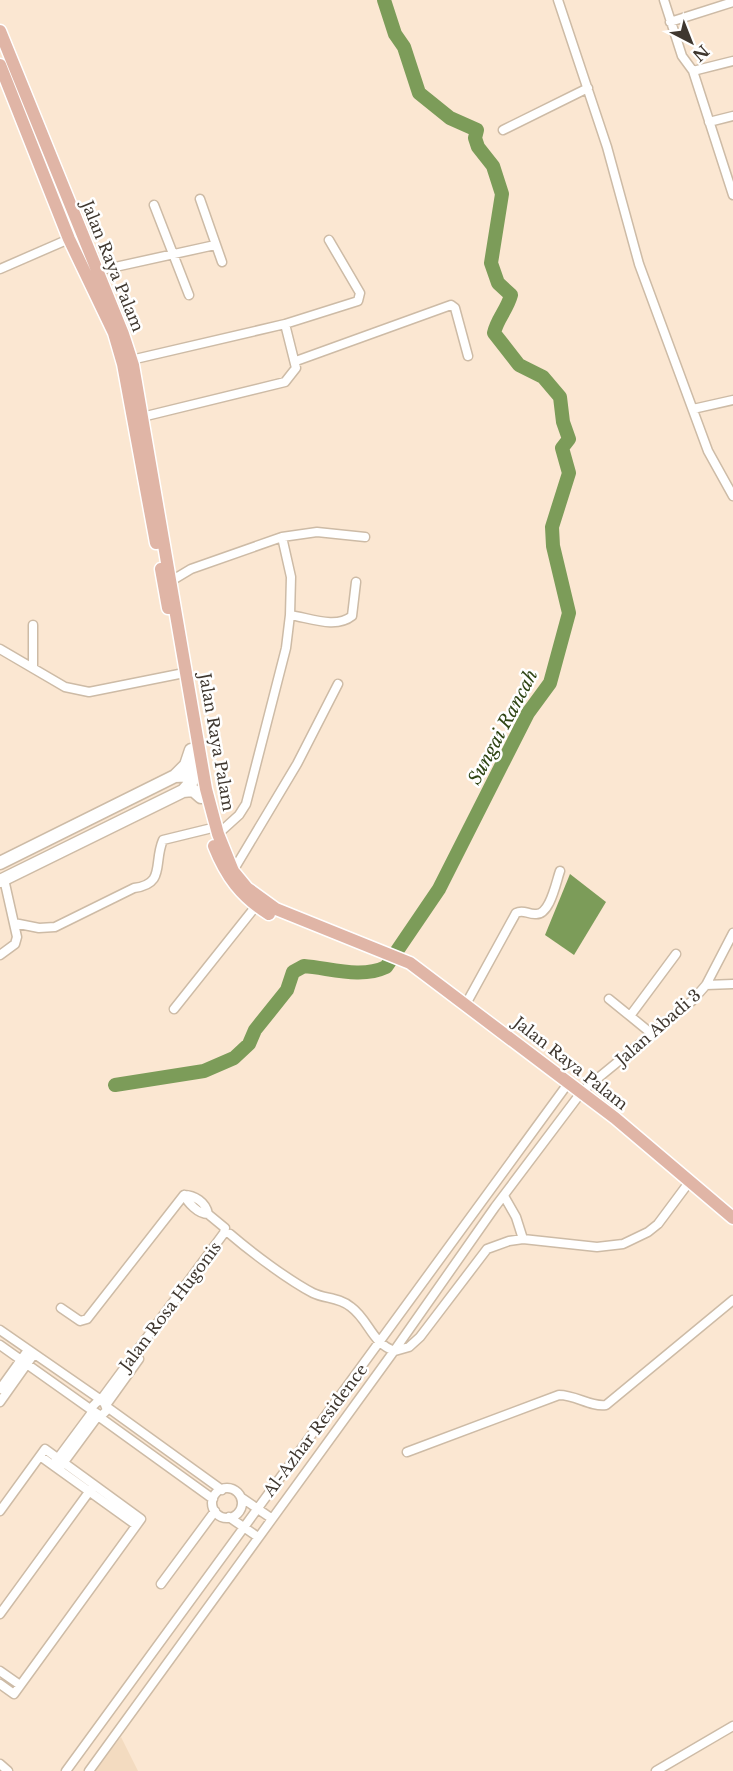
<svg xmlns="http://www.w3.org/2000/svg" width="733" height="1771" viewBox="0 0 733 1771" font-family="'Libre Baskerville',serif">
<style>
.built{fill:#f3dbc0}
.water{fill:#7c9c59}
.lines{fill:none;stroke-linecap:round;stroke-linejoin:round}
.river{stroke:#7c9c59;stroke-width:14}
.street-casing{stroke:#cdbba6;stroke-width:11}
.secondary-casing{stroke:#cdbba6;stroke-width:15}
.primary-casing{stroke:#fff;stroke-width:15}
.street{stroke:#fff;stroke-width:8}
.secondary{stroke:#fff;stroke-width:12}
.primary{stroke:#e0b5a6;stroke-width:12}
.labels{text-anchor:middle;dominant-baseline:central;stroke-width:5;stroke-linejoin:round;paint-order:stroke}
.street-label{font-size:16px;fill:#3f372f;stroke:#fff}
.water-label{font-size:18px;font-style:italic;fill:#2e4413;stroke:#fff}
</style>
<rect width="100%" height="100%" fill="#fbe7d2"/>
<path class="built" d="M 121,1737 L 138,1771 L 94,1771 Z"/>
<path class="water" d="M 570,874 L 606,902 L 574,955 L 545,935 Z"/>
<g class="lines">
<path class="river" d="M 115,1085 L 204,1071 L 234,1058 L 249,1044 L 255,1030 L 287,990 L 293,972 L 304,966 C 330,968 361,979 386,967 L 439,889 L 528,713 L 550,683 L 569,613 L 553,546 L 552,527 L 569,473 L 562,448 L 569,439 L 563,422 L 560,397 L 543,377 L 519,365 L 494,333 C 497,319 507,310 511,295 L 498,283 L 491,263 L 502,194 L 493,166 L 478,147 L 475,138 L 477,130 L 450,118 L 419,93 L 404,47 L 395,34 L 384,0"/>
<g class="street-casing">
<path id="street" d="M 558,0 L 607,147 L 639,264 L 708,451 L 733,496
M 664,0 L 682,56 L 693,71 L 733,195
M 670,22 L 733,2
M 693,71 L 733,61
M 709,122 L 733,116
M 503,130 L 588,88
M 200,199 L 222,262
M 154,205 L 189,295
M 0,269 L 69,239
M 97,271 L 215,245
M 131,360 L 285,324 L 358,301 L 360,293 L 329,240
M 296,361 L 451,305 L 455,308 L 468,356
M 693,409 L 733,400
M 142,417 L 285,382 L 296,368 L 285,324
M 282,537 L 317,532 L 365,537
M 171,581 L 191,569 L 282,537 L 291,577 L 290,615 L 286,648 L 246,804 L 239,815 L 218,834
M 290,615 C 310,618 336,629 352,616 L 356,582
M 0,649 L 65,687 L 89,692 L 179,674
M 33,668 L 33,625
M 233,871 L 297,764 L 338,684
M 14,923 L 39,928 L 55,927 L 134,888 C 166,884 153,863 163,840 L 208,829
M 0,955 L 15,944 L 17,937 L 4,879
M 706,985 L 733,984
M 609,999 L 630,1016
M 466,1004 L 516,913 C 523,909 527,914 535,914 C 550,916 556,882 560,871
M 174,1009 L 256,906
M 652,1034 L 630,1016 L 676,954
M 581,1092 L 692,1001 L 706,985 L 733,933
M 184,1195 C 188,1203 198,1214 208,1214
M 504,1196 L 516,1217 L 523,1239
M 230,1234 C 251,1252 288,1280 313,1293 C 325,1299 339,1297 351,1307 C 369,1320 372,1344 395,1351 L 409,1347 L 420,1337 L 487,1249 L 509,1241 L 523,1239 L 597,1247 L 623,1244 L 648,1232 L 658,1224 L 690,1181
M 61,1308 L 80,1321 L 87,1319 L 184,1195 C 194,1195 206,1202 208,1214 L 225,1228 L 224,1233 L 100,1401
M 0,1330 L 104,1402 L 107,1410 L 101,1416 L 93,1411 L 92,1407 L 99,1400
M 0,1345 L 93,1411 L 53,1465
M 0,1389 L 28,1350
M 0,1402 L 34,1354
M 106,1405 L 139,1359
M 107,1407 L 222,1490
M 407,1452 L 559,1395 C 576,1395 590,1407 606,1405 L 733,1300
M 40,1456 L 136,1525
M 59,1469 L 98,1416 L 213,1499
M212 1503a15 15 0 1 1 30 0a15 15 0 1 1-30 0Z
M 242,1498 L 271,1518
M 0,1511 L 45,1449 L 141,1519 L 14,1694 L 0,1684
M 229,1517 L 258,1537
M 161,1584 L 215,1511
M 0,1614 L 94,1485
M 0,1671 L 20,1685
M 0,1764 L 8,1771
M 66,1771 L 564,1089
M 89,1771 L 394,1351 L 495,1207 L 577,1098
M 656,1771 L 733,1726"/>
</g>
<g class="secondary-casing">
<path id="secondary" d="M 175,776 L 186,765 L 191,750
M 183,791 L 193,790 L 201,797
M 0,863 L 175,776 L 195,775
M 0,881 L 183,791 L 192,781 L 200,757"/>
</g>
<g class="primary-casing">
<path id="primary" d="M 0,31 L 123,334 L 133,365 L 206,789 L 218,834 L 233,871 L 247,888 L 276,909 L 410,963 L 615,1118 L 733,1218
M 0,65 L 69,239 L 114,333 L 123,364 L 156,543
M 161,569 L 168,608
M 214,846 C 226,876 241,897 269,914"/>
</g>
<use href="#street" class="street"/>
<use href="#secondary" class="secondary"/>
<use href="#primary" class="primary"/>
</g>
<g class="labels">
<g class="street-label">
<text transform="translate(113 266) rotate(68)">Jalan Raya Palam</text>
<text transform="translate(217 742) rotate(80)">Jalan Raya Palam</text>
<text transform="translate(658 1027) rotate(-41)">Jalan Abadi 3</text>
<text transform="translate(571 1063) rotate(38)">Jalan Raya Palam</text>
<text transform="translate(170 1306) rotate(-53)">Jalan Rosa Hugonis</text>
<text transform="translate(315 1430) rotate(-53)">Al-Azhar Residence</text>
</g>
<g class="water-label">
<text transform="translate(503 727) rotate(-62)">Sungai Rancah</text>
</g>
</g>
<g transform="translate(691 42) rotate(138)" stroke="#ffffff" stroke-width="4.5" paint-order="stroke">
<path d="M0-4.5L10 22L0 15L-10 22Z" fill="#3f372f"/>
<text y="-9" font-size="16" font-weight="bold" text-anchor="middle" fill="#3f372f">N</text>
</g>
</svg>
